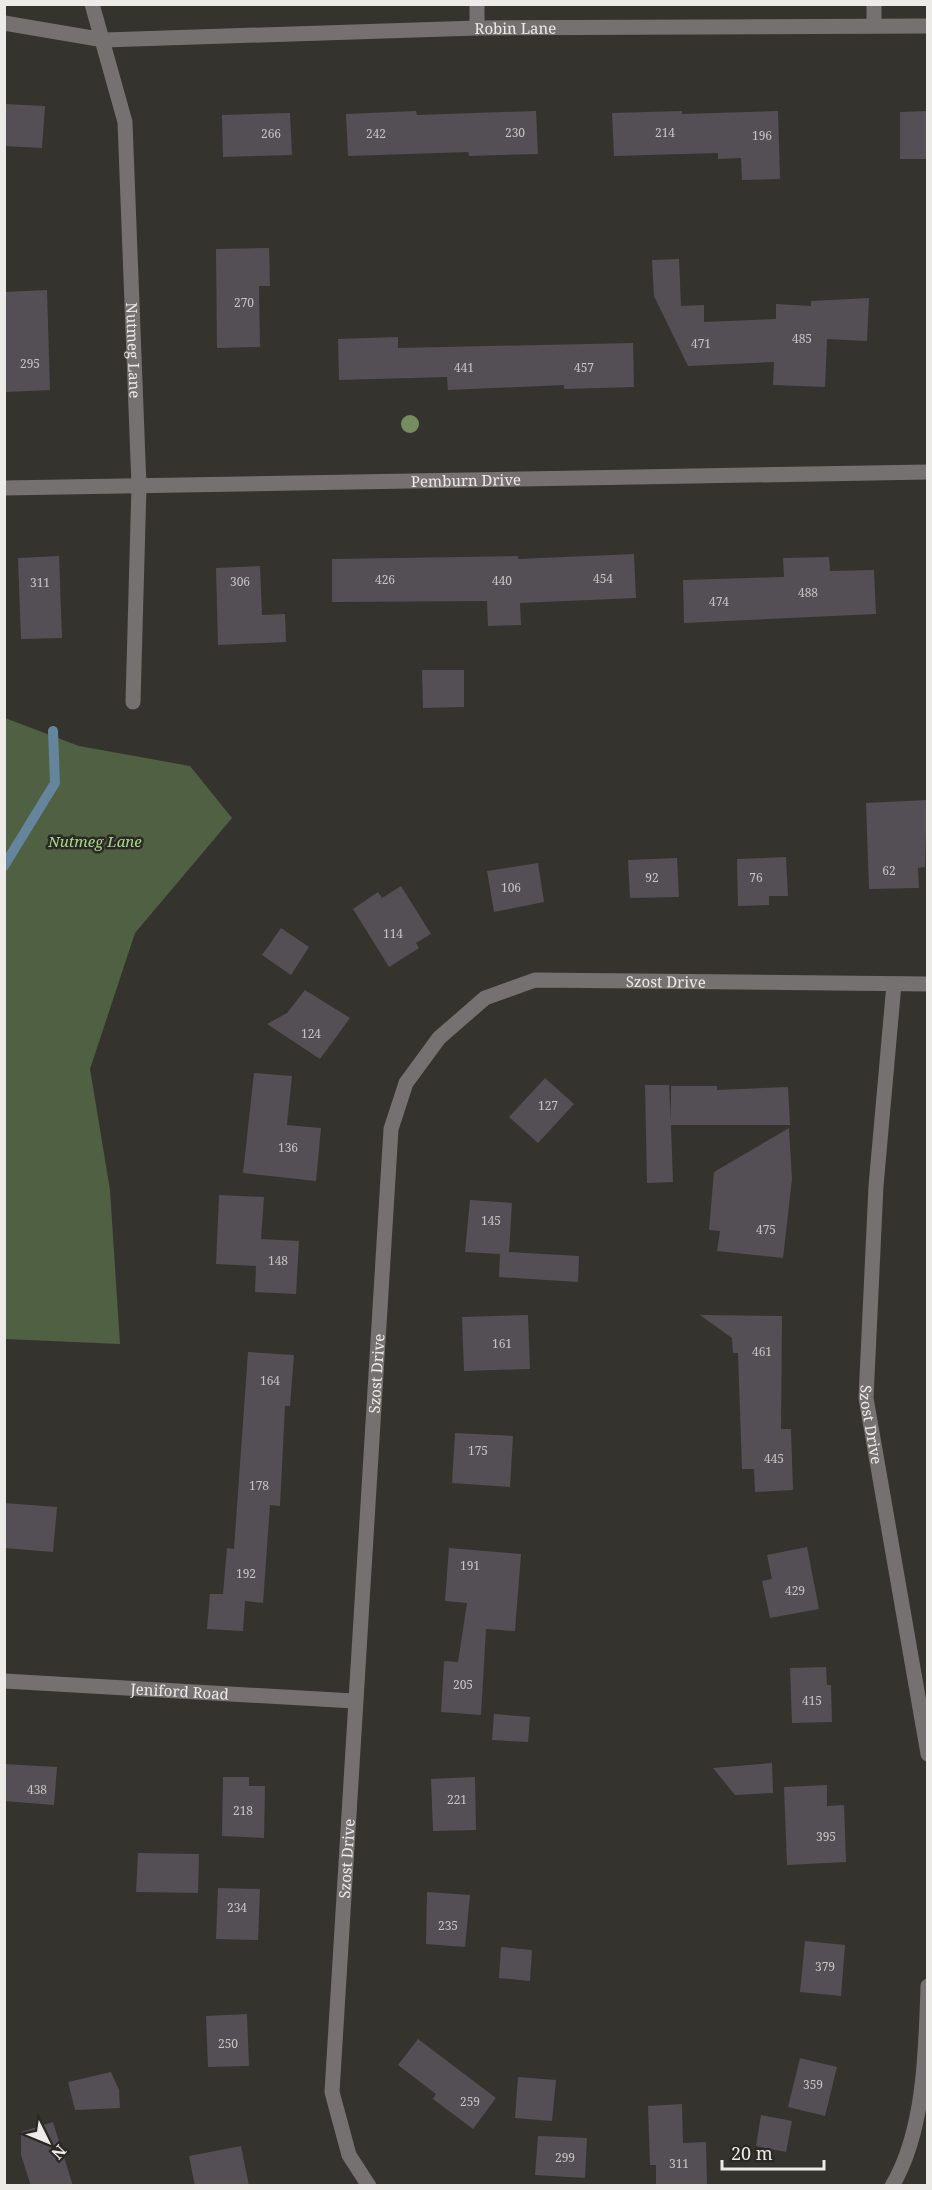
<svg xmlns="http://www.w3.org/2000/svg" width="932" height="2190" viewBox="0 0 932 2190" font-family="'Noto Serif',serif">
<style>
.green{fill:#4f6043}
.lines{fill:none;stroke-linecap:round;stroke-linejoin:round}
.stream{stroke:#64859b;stroke-width:10}
.building{fill:#534f55}
.street{stroke:#757170;stroke-width:15}
.tree{fill:#768d62}
.labels{text-anchor:middle;dominant-baseline:central;stroke-width:5;stroke-linejoin:round;paint-order:stroke}
.number-label{font-size:12px;fill:#c6c4c2}
.street-label{font-size:15px;fill:#edebe7;stroke:#2b2923}
.park-label{font-size:15px;font-style:italic;fill:#acd78e;stroke:#2b2923}
</style>
<rect width="100%" height="100%" fill="#35332d"/>
<path class="green" d="M 5,718 L 79,746 L 190,766 L 232,818 L 135,933 L 90,1069 L 110,1190 L 120,1344 L 5,1339 Z"/>
<g class="lines">
<path class="stream" d="M 4,866 L 55,783 L 53,731"/>
</g>
<path class="building" d="M 4,104 L 45,106 L 42,148 L 4,146 Z
M 416,111 L 417,115 L 536,111 L 538,154 L 469,156 L 468,152 L 348,156 L 346,114 Z
M 682,111 L 682,114 L 778,111 L 780,179 L 742,180 L 741,158 L 718,159 L 718,153 L 614,156 L 612,113 Z
M 927,111 L 927,159 L 900,159 L 900,112 Z
M 290,113 L 292,155 L 223,157 L 222,115 Z
M 269,248 L 270,286 L 259,286 L 260,347 L 217,348 L 216,249 Z
M 679,259 L 681,306 L 704,305 L 704,322 L 776,319 L 776,304 L 811,306 L 811,301 L 869,298 L 867,341 L 827,339 L 825,387 L 773,385 L 774,362 L 688,366 L 654,296 L 652,260 Z
M 47,290 L 50,390 L 6,392 L 4,292 Z
M 398,337 L 398,348 L 633,343 L 634,387 L 564,389 L 564,385 L 448,390 L 447,377 L 339,380 L 338,339 Z
M 634,554 L 636,598 L 520,603 L 521,625 L 488,626 L 487,601 L 332,602 L 332,559 L 518,556 L 518,559 Z
M 59,556 L 62,638 L 21,639 L 18,558 Z
M 829,557 L 830,571 L 874,570 L 876,614 L 684,623 L 683,580 L 784,577 L 783,558 Z
M 260,566 L 262,615 L 285,614 L 286,642 L 218,645 L 216,568 Z
M 422,670 L 464,670 L 464,707 L 423,708 Z
M 927,800 L 925,867 L 918,868 L 919,888 L 869,889 L 866,803 Z
M 786,857 L 788,896 L 769,896 L 769,905 L 738,906 L 737,859 Z
M 677,858 L 679,897 L 630,898 L 628,860 Z
M 538,863 L 544,902 L 494,912 L 487,871 Z
M 401,886 L 431,934 L 416,943 L 419,948 L 389,967 L 353,909 L 378,892 L 382,898 Z
M 281,928 L 309,947 L 291,975 L 262,955 Z
M 305,990 L 350,1018 L 320,1059 L 267,1024 L 287,1013 Z
M 254,1073 L 292,1076 L 287,1125 L 321,1128 L 316,1181 L 243,1173 Z
M 545,1078 L 574,1104 L 538,1143 L 509,1117 Z
M 645,1085 L 669,1085 L 671,1120 L 671,1086 L 717,1086 L 717,1090 L 788,1087 L 790,1125 L 671,1125 L 673,1182 L 647,1183 Z
M 789,1128 L 792,1179 L 783,1258 L 717,1251 L 720,1231 L 709,1230 L 714,1172 Z
M 219,1195 L 264,1197 L 261,1239 L 299,1241 L 296,1294 L 255,1292 L 256,1266 L 216,1264 Z
M 470,1200 L 512,1203 L 509,1252 L 579,1256 L 578,1282 L 499,1277 L 500,1254 L 465,1252 Z
M 528,1315 L 530,1369 L 464,1371 L 462,1317 Z
M 700,1315 L 782,1316 L 781,1429 L 791,1429 L 793,1490 L 755,1492 L 754,1469 L 742,1469 L 738,1353 L 733,1353 L 732,1338 Z
M 248,1352 L 294,1355 L 290,1406 L 285,1406 L 280,1506 L 270,1505 L 263,1603 L 245,1601 L 243,1631 L 207,1629 L 210,1594 L 223,1594 L 227,1548 L 234,1549 Z
M 455,1433 L 513,1436 L 510,1487 L 452,1483 Z
M 4,1503 L 57,1507 L 53,1552 L 4,1548 Z
M 807,1547 L 819,1609 L 770,1618 L 762,1581 L 772,1579 L 767,1555 Z
M 449,1548 L 521,1554 L 515,1631 L 486,1629 L 481,1715 L 441,1712 L 444,1661 L 458,1662 L 467,1603 L 445,1601 Z
M 826,1667 L 827,1685 L 831,1685 L 832,1722 L 792,1723 L 790,1668 Z
M 494,1714 L 530,1717 L 528,1742 L 492,1740 Z
M 772,1763 L 773,1793 L 735,1795 L 713,1768 Z
M 4,1764 L 57,1767 L 54,1805 L 4,1801 Z
M 223,1777 L 249,1777 L 249,1786 L 265,1786 L 264,1838 L 222,1836 Z
M 475,1777 L 476,1830 L 433,1831 L 431,1779 Z
M 827,1785 L 827,1806 L 844,1805 L 846,1862 L 787,1865 L 784,1787 Z
M 138,1853 L 199,1854 L 198,1893 L 136,1892 Z
M 218,1888 L 260,1889 L 258,1940 L 216,1939 Z
M 427,1892 L 470,1895 L 465,1947 L 426,1944 Z
M 805,1941 L 845,1945 L 841,1996 L 800,1992 Z
M 501,1947 L 532,1950 L 530,1981 L 499,1978 Z
M 247,2014 L 249,2066 L 208,2067 L 206,2016 Z
M 418,2039 L 496,2098 L 473,2129 L 433,2099 L 436,2094 L 398,2065 Z
M 800,2058 L 837,2067 L 825,2116 L 788,2107 Z
M 111,2072 L 119,2090 L 120,2108 L 75,2110 L 68,2082 Z
M 518,2077 L 556,2080 L 552,2121 L 515,2118 Z
M 682,2104 L 683,2143 L 706,2142 L 707,2184 L 656,2186 L 656,2165 L 650,2165 L 648,2106 Z
M 761,2115 L 792,2121 L 786,2152 L 756,2146 Z
M 53,2122 L 73,2186 L 31,2186 L 21,2155 L 21,2132 Z
M 538,2136 L 587,2138 L 585,2178 L 535,2175 Z
M 241,2146 L 249,2186 L 195,2186 L 189,2156 Z"/>
<g class="lines">
<g class="street">
<path id="s1" d="M 92,4 L 125,122 L 139,486 L 133,702"/>
<path d="M 874,4 L 874,25"/>
<path id="s2" d="M 4,23 L 104,40 L 477,28 L 928,26"/>
<path d="M 477,28 L 477,4"/>
<path id="s3" d="M 4,488 L 928,472"/>
<path id="s4" d="M 894,984 L 876,1186 L 866,1398 L 928,1754"/>
<path id="s5" d="M 4,1681 L 354,1701"/>
<path id="s6" d="M 369,2186 L 349,2155 L 332,2092 L 391,1129 L 406,1083 L 439,1038 L 485,998 L 535,980 L 928,984"/>
<path d="M 892,2186 C 925,2131 926,2048 928,1986"/>
</g>
</g>
<circle class="tree" cx="410" cy="424" r="9"/>
<g class="labels">
<g class="number-label">
<text x="515" y="132">230</text>
<text x="665" y="132">214</text>
<text x="271" y="133">266</text>
<text x="376" y="133">242</text>
<text x="762" y="135">196</text>
<text x="244" y="302">270</text>
<text x="802" y="338">485</text>
<text x="701" y="343">471</text>
<text x="30" y="363">295</text>
<text x="464" y="367">441</text>
<text x="584" y="367">457</text>
<text x="603" y="578">454</text>
<text x="385" y="579">426</text>
<text x="502" y="580">440</text>
<text x="240" y="581">306</text>
<text x="40" y="582">311</text>
<text x="808" y="592">488</text>
<text x="719" y="601">474</text>
<text x="889" y="870">62</text>
<text x="652" y="877">92</text>
<text x="756" y="877">76</text>
<text x="511" y="887">106</text>
<text x="393" y="933">114</text>
<text x="311" y="1033">124</text>
<text x="548" y="1105">127</text>
<text x="288" y="1147">136</text>
<text x="491" y="1220">145</text>
<text x="766" y="1229">475</text>
<text x="278" y="1260">148</text>
<text x="502" y="1343">161</text>
<text x="762" y="1351">461</text>
<text x="270" y="1380">164</text>
<text x="478" y="1450">175</text>
<text x="774" y="1458">445</text>
<text x="259" y="1485">178</text>
<text x="470" y="1565">191</text>
<text x="246" y="1573">192</text>
<text x="795" y="1590">429</text>
<text x="463" y="1684">205</text>
<text x="812" y="1700">415</text>
<text x="37" y="1789">438</text>
<text x="457" y="1799">221</text>
<text x="243" y="1810">218</text>
<text x="826" y="1836">395</text>
<text x="237" y="1907">234</text>
<text x="448" y="1925">235</text>
<text x="825" y="1966">379</text>
<text x="228" y="2043">250</text>
<text x="813" y="2084">359</text>
<text x="470" y="2101">259</text>
<text x="565" y="2157">299</text>
<text x="679" y="2163">311</text>
</g>
<g class="street-label">
<text stroke="none"><textPath href="#s2" startOffset="513">Robin Lane</textPath></text>
<text stroke="none"><textPath href="#s1" startOffset="351">Nutmeg Lane</textPath></text>
<text stroke="none"><textPath href="#s3" startOffset="462">Pemburn Drive</textPath></text>
<text stroke="none"><textPath href="#s6" startOffset="1416">Szost Drive</textPath></text>
<text stroke="none"><textPath href="#s6" startOffset="822">Szost Drive</textPath></text>
<text stroke="none"><textPath href="#s4" startOffset="442">Szost Drive</textPath></text>
<text stroke="none"><textPath href="#s5" startOffset="176">Jeniford Road</textPath></text>
<text stroke="none"><textPath href="#s6" startOffset="336">Szost Drive</textPath></text>
</g>
<g class="park-label">
<text x="95" y="841">Nutmeg Lane</text>
</g>
</g>
<rect width="932" height="2190" fill="none" stroke="#edebe7" stroke-width="12"/>
<g transform="translate(48 2142) rotate(133)" stroke="#2b2923" stroke-width="4.5" paint-order="stroke">
<path d="M0-4.5L10 22L0 15L-10 22Z" fill="#edebe7"/>
<text y="-9" font-size="16" font-weight="bold" text-anchor="middle" fill="#edebe7">N</text>
</g>
<path d="M722 2160v9h102v-9" fill="none" stroke="#edebe7" stroke-width="3"/>
<text x="731" y="2160" font-size="18" fill="#edebe7" stroke="#2b2923" stroke-width="4.5" paint-order="stroke">20 m</text>
</svg>
